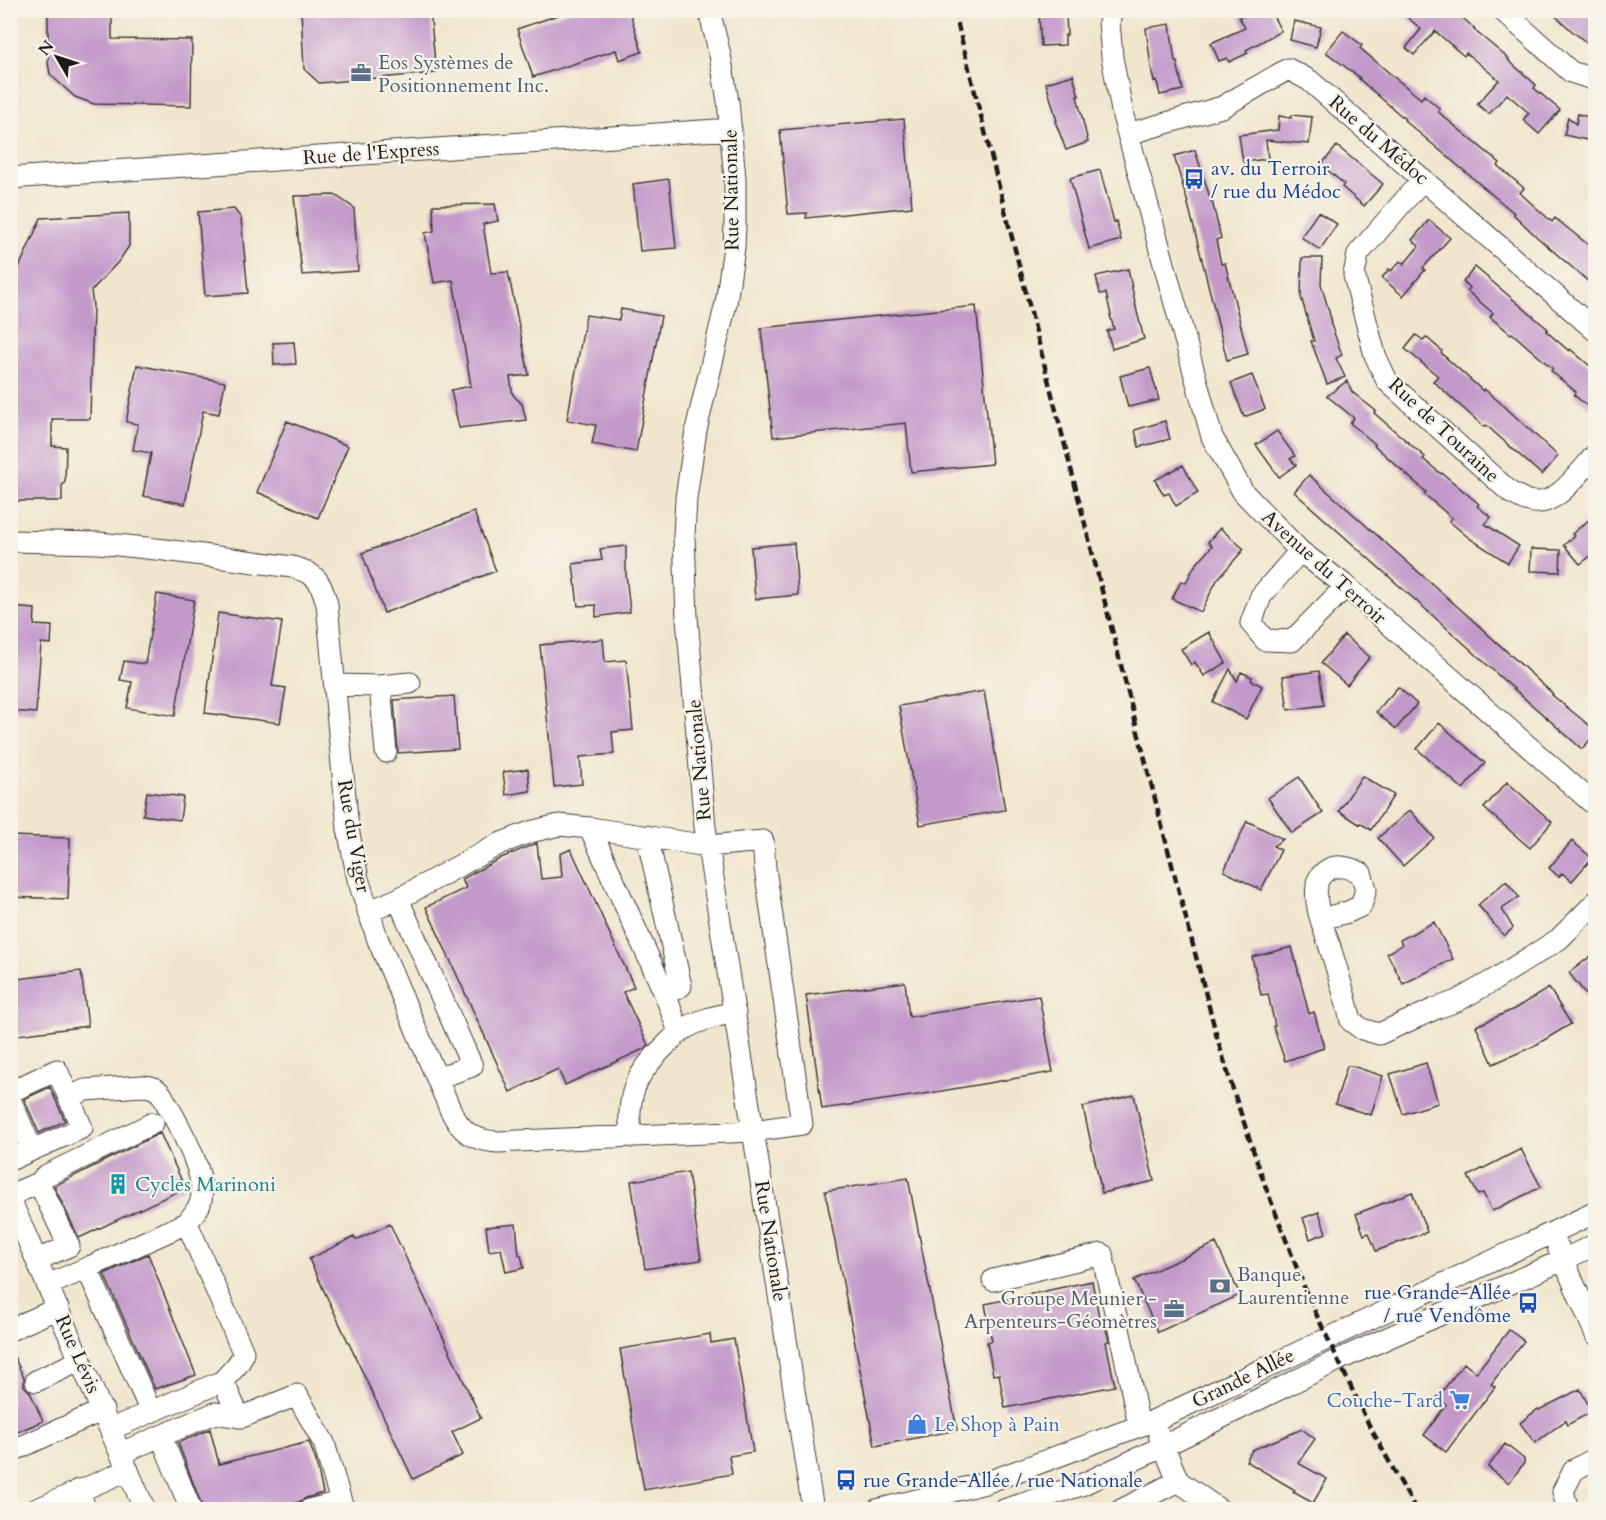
<svg xmlns="http://www.w3.org/2000/svg" width="1606" height="1520" viewBox="0 0 1606 1520" font-family="Cardo,serif">
<style>
.building{fill:#c399ca}
.lines{fill:none;stroke-linecap:round;stroke-linejoin:round}
.minor-casing{stroke:#3c3a37;stroke-width:23}
.minor{stroke:#fff;stroke-width:21}
.rail{stroke:#1c1c1c;stroke-width:4.5;stroke-dasharray:9 4.5;stroke-linecap:butt}
.labels{text-anchor:middle;dominant-baseline:central;stroke-width:4.5;stroke-linejoin:round;paint-order:stroke}
.service-label{font-size:20px;fill:#4e5e75;stroke:#f7f3e8;text-anchor:start}
.street-label{font-size:20px;fill:#1c1c1c;stroke:#f7f3e8}
.transit-label{font-size:20px;fill:#164399;stroke:#f7f3e8;text-anchor:start}
.culture-label{font-size:20px;fill:#0d838f;stroke:#f7f3e8;text-anchor:start}
.shop-label{font-size:20px;fill:#366cbe;stroke:#f7f3e8;text-anchor:end}
</style>
<rect width="100%" height="100%" fill="#f7f3e8"/>
<filter id="ink" filterUnits="userSpaceOnUse"><feTurbulence type="fractalNoise" baseFrequency=".0167" numOctaves="2"/><feDisplacementMap in="SourceGraphic" scale="12" xChannelSelector="R" yChannelSelector="G"/><feConvolveMatrix kernelMatrix="1 2 1 2 8 2 1 2 1" color-interpolation-filters="sRGB"/></filter>
<filter id="wash" filterUnits="userSpaceOnUse"><feTurbulence type="fractalNoise" baseFrequency=".008" numOctaves="4" result="noise"/><feDisplacementMap in="SourceGraphic" scale="24" xChannelSelector="R" yChannelSelector="G"/><feGaussianBlur stdDeviation="1.35" result="paint"/><feColorMatrix in="noise" values="0 0 0 0 0 0 0 0 0 0 0 0 0 0 0 0 0 1.4 0 .05"/><feComposite in="paint" operator="in"/></filter>
<g filter="url(#wash)">
<rect width="100%" height="100%" fill="#f1e6cd"/>
<g id="blocks">
<path class="building" d="M 48,10 L 112,10 L 112,39 L 192,40 L 191,106 L 94,104 L 75,97 L 56,80 L 50,74 L 48,63 Z
M 301,10 L 430,10 L 436,73 L 319,83 L 304,69 Z
M 573,10 L 629,10 L 642,52 L 619,60 L 616,50 L 533,77 L 517,29 Z
M 1252,10 L 1270,10 L 1281,31 L 1246,50 L 1248,53 L 1229,62 L 1227,58 L 1219,61 L 1211,43 L 1245,28 L 1239,17 Z
M 1399,10 L 1454,10 L 1475,29 L 1474,30 L 1509,59 L 1508,60 L 1536,85 L 1534,88 L 1560,110 L 1539,134 L 1523,120 L 1529,113 L 1507,94 L 1489,114 L 1477,104 L 1499,80 L 1466,53 L 1464,56 L 1435,31 L 1414,55 L 1406,48 L 1421,29 Z
M 1549,10 L 1596,10 L 1596,50 L 1572,31 Z
M 1066,14 L 1067,35 L 1065,35 L 1065,45 L 1041,46 L 1039,16 Z
M 1294,21 L 1321,27 L 1316,47 L 1290,40 Z
M 1170,24 L 1175,62 L 1177,62 L 1183,90 L 1160,95 L 1157,81 L 1154,82 L 1151,67 L 1146,28 Z
M 1343,31 L 1362,45 L 1360,48 L 1394,77 L 1421,99 L 1424,95 L 1440,109 L 1438,111 L 1444,117 L 1500,163 L 1498,166 L 1524,188 L 1520,193 L 1552,222 L 1555,218 L 1596,251 L 1596,288 L 1538,238 L 1513,214 L 1514,213 L 1404,120 L 1405,119 L 1359,79 L 1360,78 L 1326,52 Z
M 1073,75 L 1079,96 L 1077,96 L 1088,142 L 1066,150 L 1055,121 L 1057,121 L 1046,83 Z
M 1578,114 L 1596,119 L 1596,127 L 1593,138 L 1596,142 L 1564,135 L 1568,117 L 1576,124 Z
M 1292,115 L 1312,117 L 1309,144 L 1266,140 L 1268,159 L 1243,162 L 1239,135 L 1278,130 L 1279,116 L 1291,118 Z
M 904,119 L 912,207 L 806,218 L 807,213 L 788,214 L 780,130 Z
M 1337,146 L 1383,184 L 1364,206 L 1342,187 L 1344,184 L 1321,165 Z
M 1195,150 L 1211,201 L 1212,201 L 1221,238 L 1216,240 L 1221,264 L 1225,263 L 1248,354 L 1227,360 L 1187,200 L 1174,156 Z
M 1100,170 L 1114,222 L 1116,221 L 1121,240 L 1089,249 L 1070,178 Z
M 669,179 L 676,248 L 640,251 L 633,184 Z
M 335,195 L 354,208 L 358,271 L 302,275 L 294,196 Z
M 495,204 L 498,221 L 483,224 L 491,273 L 508,272 L 529,375 L 510,377 L 513,395 L 522,404 L 526,420 L 459,428 L 451,390 L 471,386 L 453,280 L 434,283 L 425,233 L 434,231 L 433,205 Z
M 234,209 L 241,218 L 248,293 L 205,296 L 198,212 Z
M 1318,212 L 1337,224 L 1320,250 L 1301,237 Z
M 129,213 L 129,246 L 119,261 L 91,291 L 93,306 L 90,419 L 52,419 L 52,446 L 66,447 L 65,482 L 62,486 L 62,501 L 10,501 L 10,288 L 41,218 Z
M 1429,220 L 1450,238 L 1423,268 L 1425,270 L 1403,296 L 1382,278 L 1389,269 L 1391,271 L 1400,261 L 1404,264 L 1419,246 L 1412,240 Z
M 1302,258 L 1322,258 L 1321,284 L 1332,322 L 1330,322 L 1342,355 L 1336,358 L 1345,377 L 1327,384 L 1311,341 L 1314,341 L 1301,297 Z
M 1475,267 L 1548,329 L 1546,331 L 1569,351 L 1570,349 L 1596,371 L 1596,413 L 1574,395 L 1576,392 L 1551,371 L 1553,369 L 1512,333 L 1511,334 L 1490,317 L 1493,313 L 1467,291 L 1470,288 L 1463,282 Z
M 1128,269 L 1137,312 L 1144,339 L 1112,349 L 1107,331 L 1114,329 L 1110,315 L 1111,315 L 1106,293 L 1100,294 L 1096,276 Z
M 976,306 L 992,464 L 911,472 L 906,423 L 773,437 L 761,328 Z
M 621,309 L 661,316 L 636,452 L 592,444 L 596,425 L 567,420 L 586,315 L 619,320 Z
M 1416,335 L 1423,340 L 1426,337 L 1442,351 L 1441,353 L 1483,391 L 1484,389 L 1503,405 L 1558,456 L 1542,475 L 1486,425 L 1484,427 L 1433,381 L 1438,376 L 1405,349 Z
M 294,342 L 296,364 L 274,365 L 273,343 Z
M 137,365 L 225,382 L 219,414 L 203,411 L 185,504 L 143,496 L 151,453 L 133,450 L 138,424 L 126,422 Z
M 1150,368 L 1159,400 L 1128,407 L 1120,376 Z
M 1252,375 L 1265,409 L 1244,417 L 1231,383 Z
M 1347,381 L 1352,392 L 1376,411 L 1374,413 L 1425,457 L 1423,459 L 1441,474 L 1442,473 L 1479,504 L 1477,506 L 1491,517 L 1485,524 L 1519,546 L 1508,563 L 1469,538 L 1449,521 L 1452,518 L 1424,494 L 1426,492 L 1374,445 L 1375,444 L 1350,423 L 1354,418 L 1327,396 Z
M 287,421 L 348,446 L 318,518 L 257,492 Z
M 1165,421 L 1170,439 L 1139,447 L 1135,430 Z
M 1277,431 L 1295,456 L 1290,459 L 1296,465 L 1279,477 L 1256,445 Z
M 1183,465 L 1198,493 L 1176,506 L 1169,493 L 1164,495 L 1155,480 Z
M 1309,475 L 1467,615 L 1553,694 L 1552,695 L 1596,731 L 1596,733 L 1582,749 L 1498,675 L 1468,647 L 1294,492 Z
M 474,512 L 496,571 L 384,613 L 362,553 Z
M 1596,514 L 1596,552 L 1580,564 L 1564,545 L 1574,536 L 1572,534 Z
M 1220,528 L 1244,549 L 1217,580 L 1201,612 L 1172,599 L 1181,581 L 1186,583 L 1194,567 L 1212,546 L 1208,542 Z
M 794,543 L 798,595 L 755,599 L 751,547 Z
M 626,546 L 626,574 L 630,612 L 596,617 L 596,605 L 578,606 L 573,564 L 602,560 L 600,549 Z
M 1531,549 L 1561,550 L 1560,572 L 1530,571 Z
M 157,594 L 194,600 L 175,716 L 127,708 L 132,682 L 120,680 L 124,661 L 145,664 Z
M 10,607 L 35,609 L 34,625 L 52,626 L 51,644 L 41,643 L 36,713 L 10,711 Z
M 218,613 L 282,622 L 272,686 L 286,688 L 280,723 L 205,713 Z
M 1209,632 L 1226,663 L 1204,676 L 1195,662 L 1191,665 L 1181,649 Z
M 1344,635 L 1370,657 L 1347,685 L 1321,663 Z
M 603,639 L 605,662 L 626,660 L 633,730 L 612,732 L 614,754 L 580,757 L 582,784 L 554,787 L 540,645 Z
M 1230,669 L 1237,681 L 1241,672 L 1252,677 L 1251,680 L 1262,686 L 1246,719 L 1213,702 Z
M 1319,671 L 1324,705 L 1288,710 L 1283,676 Z
M 1398,687 L 1417,704 L 1396,729 L 1376,712 Z
M 984,691 L 1005,810 L 920,825 L 899,706 Z
M 454,696 L 458,749 L 398,753 L 394,700 Z
M 1439,723 L 1485,763 L 1463,789 L 1417,749 Z
M 528,769 L 530,791 L 506,795 L 503,772 Z
M 1362,776 L 1394,795 L 1371,830 L 1360,823 L 1359,824 L 1339,811 Z
M 1299,777 L 1323,813 L 1292,833 L 1268,798 Z
M 1507,782 L 1552,822 L 1530,848 L 1484,808 Z
M 147,792 L 183,797 L 180,820 L 143,815 Z
M 1410,810 L 1434,838 L 1403,866 L 1378,838 Z
M 1247,821 L 1283,839 L 1273,846 L 1281,850 L 1261,890 L 1224,871 Z
M 10,836 L 70,838 L 68,899 L 10,897 Z
M 1572,841 L 1592,858 L 1572,881 L 1562,873 L 1559,877 L 1549,868 Z
M 537,843 L 541,879 L 562,877 L 560,854 L 571,849 L 634,987 L 623,992 L 648,1045 L 646,1048 L 565,1085 L 558,1069 L 510,1092 L 426,907 L 466,888 L 462,879 L 501,858 Z
M 1506,881 L 1519,897 L 1502,909 L 1513,928 L 1504,936 L 1478,905 Z
M 1434,922 L 1453,959 L 1403,984 L 1387,953 L 1402,945 L 1400,940 Z
M 1292,947 L 1309,1014 L 1314,1012 L 1324,1048 L 1285,1061 L 1273,1026 L 1275,1026 L 1268,994 L 1261,995 L 1252,957 Z
M 1596,952 L 1596,1007 L 1569,973 Z
M 81,971 L 88,1026 L 10,1036 L 10,980 Z
M 905,982 L 909,1017 L 1039,996 L 1053,1072 L 918,1095 L 822,1109 L 806,995 Z
M 1549,988 L 1571,1024 L 1534,1046 L 1493,1064 L 1476,1026 L 1514,1009 Z
M 1426,1063 L 1438,1103 L 1403,1114 L 1390,1074 Z
M 1347,1066 L 1352,1066 L 1383,1076 L 1371,1115 L 1335,1104 Z
M 50,1087 L 65,1121 L 39,1133 L 24,1099 Z
M 1134,1095 L 1154,1181 L 1102,1193 L 1083,1107 Z
M 160,1133 L 185,1188 L 79,1238 L 54,1186 Z
M 1521,1149 L 1541,1187 L 1492,1211 L 1483,1193 L 1478,1195 L 1468,1176 Z
M 688,1172 L 701,1260 L 645,1269 L 631,1181 Z
M 908,1178 L 957,1430 L 875,1446 L 825,1191 Z
M 1412,1192 L 1427,1232 L 1376,1251 L 1369,1233 L 1364,1235 L 1356,1214 Z
M 1319,1212 L 1326,1233 L 1310,1239 L 1303,1218 Z
M 390,1224 L 481,1418 L 452,1432 L 463,1455 L 413,1479 L 309,1259 L 354,1237 L 356,1240 Z
M 516,1224 L 519,1255 L 521,1255 L 524,1268 L 506,1272 L 501,1249 L 489,1251 L 486,1227 Z
M 1216,1243 L 1240,1295 L 1158,1332 L 1134,1280 Z
M 148,1254 L 196,1375 L 155,1389 L 104,1274 Z
M 1092,1281 L 1100,1322 L 1104,1321 L 1109,1341 L 1106,1342 L 1115,1386 L 1005,1408 L 999,1374 L 993,1375 L 987,1342 L 992,1341 L 985,1304 Z
M 1509,1330 L 1524,1341 L 1491,1384 L 1495,1387 L 1446,1452 L 1424,1435 L 1446,1405 L 1437,1398 L 1464,1363 L 1476,1373 Z
M 710,1334 L 711,1343 L 734,1339 L 753,1452 L 729,1456 L 732,1474 L 644,1490 L 620,1349 Z
M 10,1348 L 24,1378 L 24,1386 L 30,1392 L 43,1421 L 10,1435 Z
M 1580,1389 L 1592,1412 L 1567,1425 L 1565,1421 L 1535,1443 L 1520,1423 L 1538,1409 L 1539,1410 Z
M 210,1429 L 219,1464 L 309,1442 L 316,1461 L 323,1493 L 306,1498 L 299,1502 L 268,1509 L 203,1509 L 178,1443 Z
M 1302,1429 L 1315,1439 L 1298,1463 L 1327,1479 L 1313,1503 L 1293,1492 L 1295,1490 L 1246,1461 L 1252,1450 Z
M 1505,1444 L 1524,1459 L 1524,1463 L 1509,1483 L 1488,1467 Z"/>
</g>
</g>
<g filter="url(#ink)">
<use href="#blocks" fill-opacity="0" stroke="#3c3a37" stroke-width="1.5"/>
<g class="lines">
<g class="minor-casing">
<path id="minor" d="M 709,10 L 720,55 L 728,101 L 735,179 L 735,225 L 734,247 L 726,303 L 696,430 L 686,498 L 684,536 L 687,618 L 705,827 L 813,1510
M 1112,10 L 1109,22 L 1112,57 L 1123,116 L 1212,437 L 1243,492 L 1300,551 L 1346,586 L 1596,806
M 1502,10 L 1571,72 L 1596,80
M 1128,134 L 1222,107 L 1288,69 L 1309,80 L 1596,331
M 10,178 L 731,129
M 1423,179 L 1358,254 L 1354,275 L 1375,355 L 1387,381 L 1511,493 C 1517,495 1523,500 1529,501 C 1555,510 1580,471 1596,454
M 10,541 L 99,543 L 165,550 L 292,567 C 316,573 321,581 327,604 L 348,829 L 358,879 L 378,940 L 450,1109 C 461,1132 472,1140 497,1142 L 753,1131 L 802,1124 L 765,868 L 763,841 L 708,846 L 590,828 L 559,825 L 530,832 L 499,844 L 398,899
M 1300,551 L 1261,596 L 1251,623 L 1265,640 L 1292,641 L 1346,586
M 335,685 L 380,686 L 386,752
M 380,686 L 410,683
M 590,828 L 665,994
M 647,836 L 681,986 L 665,994 L 679,1032
M 368,912 L 398,899 L 472,1066 L 437,1078
M 1321,919 L 1348,912 L 1361,906 L 1366,889 L 1361,873 C 1346,866 1331,862 1320,877 C 1317,882 1317,881 1317,886 C 1314,905 1323,926 1329,944 C 1337,970 1345,995 1351,1021 L 1362,1029 L 1379,1034 L 1437,1008 L 1457,1001 L 1494,980 L 1559,939 L 1596,902
M 10,1092 L 57,1070 L 82,1128 L 32,1150
M 69,1098 L 85,1090 L 142,1086 C 151,1086 156,1088 162,1095 C 175,1120 210,1175 200,1204 C 197,1211 191,1217 187,1223
M 10,1099 L 32,1150 L 10,1160
M 631,1137 C 626,1095 635,1075 665,1046 C 672,1039 678,1032 686,1028 C 701,1019 718,1016 735,1012
M 39,1183 L 45,1176 L 153,1123
M 10,1195 L 39,1183 L 69,1246 L 37,1260
M 10,1199 L 145,1510
M 1558,1247 L 1596,1335
M 87,1268 L 187,1223 L 243,1352 C 242,1364 230,1371 223,1381
M 993,1280 L 1102,1254 L 1123,1347 L 1139,1426
M 48,1285 L 87,1268 L 151,1412
M 10,1330 L 58,1308
M 36,1381 L 81,1360
M 111,1429 L 223,1381 L 239,1417
M 161,1436 L 191,1510
M 10,1452 L 103,1410
M 121,1453 L 215,1413 L 242,1417 L 297,1395 L 324,1443 L 341,1502
M 1178,1481 L 1220,1510
M 78,1490 L 86,1510
M 35,1510 L 128,1470
M 309,1510 L 341,1502 L 345,1510
M 877,1510 L 985,1483 L 1153,1421 L 1596,1212
M 1004,1510 L 1081,1485 L 1164,1446 L 1338,1360 L 1563,1260 L 1596,1244
M 1121,1510 L 1178,1481 L 1159,1435
M 1568,1510 L 1563,1491 L 1574,1470 L 1596,1458"/>
</g>
<use href="#minor" class="minor"/>
<path class="rail" d="M 954,10 L 1166,842 L 1218,1041 L 1235,1096 L 1266,1188 L 1308,1297 L 1370,1427 L 1416,1510"/>
</g>
</g>
<defs>
<g id="office-bare" transform="scale(1.62)"><path d="M-6-3h4V-5.5h4V-3h4V5H-6ZM-1-4.5V-3h2v-1.5ZM-6 0V1H6V0Z" fill="#5c6f8a" stroke="#f7f3e8" stroke-width="2.5" paint-order="stroke"/></g>
<g id="bus-bare" transform="scale(1.62)"><path d="M-5-6H5V4H4V6H2V4H-2V6H-4V4H-5ZM-3.5-4V0h7V-4ZM-3.5 1.2v1.5H-2V1.2ZM2 1.2v1.5H3.5V1.2Z" fill="#1a4fb4" stroke="#f7f3e8" stroke-width="2.5" paint-order="stroke"/></g>
<g id="building-bare" transform="scale(1.62)"><path d="M-4-6H4V6H1V3H-1V6H-4ZM-2.5-4.3h1.7v1.8h-1.7ZM.8-4.3h1.7v1.8H.8ZM-2.5-1h1.7V.8h-1.7ZM.8-1h1.7V.8H.8Z" fill="#0f9aa8" stroke="#f7f3e8" stroke-width="2.5" paint-order="stroke"/></g>
<g id="bank-bare" transform="scale(1.62)"><path d="M-6-4H6V4H-6ZM0-2.3a2.3 2.3 0 1 0 0 4.6a2.3 2.3 0 1 0 0-4.6Z" fill="#5c6f8a" stroke="#f7f3e8" stroke-width="2.5" paint-order="stroke"/></g>
<g id="supermarket-bare" transform="scale(1.62)"><path d="M-6-5.5h2.5l.6 2H6L4.5 2H-2.5L-4.4-4H-6ZM-1.5 3.2a1.3 1.3 0 1 0 .1 0ZM3 3.2a1.3 1.3 0 1 0 .1 0Z" fill="#3f7fe0" stroke="#f7f3e8" stroke-width="2.5" paint-order="stroke"/></g>
<g id="shop-bare" transform="scale(1.62)"><path d="M-5-2.5h2.3a2.7 3.5 0 0 1 5.4 0H5L5.5 6h-11ZM-1.5-2.5h3a1.5 2.3 0 0 0-3 0Z" fill="#3f7fe0" stroke="#f7f3e8" stroke-width="2.5" paint-order="stroke"/></g>
</defs>
<g fill-rule="evenodd">
<use href="#office-bare" x="361" y="73"/>
<use href="#bus-bare" x="1194" y="179"/>
<use href="#building-bare" x="118" y="1184"/>
<use href="#bank-bare" x="1220" y="1286"/>
<use href="#bus-bare" x="1528" y="1303"/>
<use href="#office-bare" x="1174" y="1309"/>
<use href="#supermarket-bare" x="1460" y="1400"/>
<use href="#shop-bare" x="917" y="1424"/>
<use href="#bus-bare" x="846" y="1480"/>
</g>
<g class="labels">
<g class="service-label">
<text x="378" y="62">Eos Systèmes de<tspan x="378" dy="23">Positionnement Inc.</tspan></text>
<text x="1237" y="1274">Banque<tspan x="1237" dy="23">Laurentienne</tspan></text>
<text x="1157" y="1298" text-anchor="end">Groupe Meunier -<tspan x="1157" dy="23">Arpenteurs-Géomètres</tspan></text>
</g>
<g class="street-label">
<text transform="translate(1379 140) rotate(41)">Rue du Médoc</text>
<text transform="translate(371 153) rotate(-4)">Rue de l'Express</text>
<text transform="translate(731 190) rotate(-91)">Rue Nationale</text>
<text transform="translate(1444 430) rotate(43)">Rue de Touraine</text>
<text transform="translate(1324 567) rotate(42)">Avenue du Terroir</text>
<text transform="translate(699 760) rotate(-95)">Rue Nationale</text>
<text transform="translate(354 836) rotate(80)">Rue du Viger</text>
<text transform="translate(771 1241) rotate(81)">Rue Nationale</text>
<text transform="translate(78 1354) rotate(66)">Rue Lévis</text>
<text transform="translate(1243 1378) rotate(-26)">Grande Allée</text>
</g>
<g class="transit-label">
<text x="1211" y="168">av. du Terroir<tspan x="1211" dy="23">/ rue du Médoc</tspan></text>
<text x="1511" y="1292" text-anchor="end">rue Grande-Allée<tspan x="1511" dy="23">/ rue Vendôme</tspan></text>
<text x="863" y="1480">rue Grande-Allée / rue Nationale</text>
</g>
<g class="culture-label">
<text x="135" y="1184">Cycles Marinoni</text>
</g>
<g class="shop-label">
<text x="1443" y="1400">Couche-Tard</text>
<text x="934" y="1424" text-anchor="start">Le Shop à Pain</text>
</g>
</g>
<rect width="1606" height="1520" fill="none" stroke="#f7f3e8" stroke-width="36"/>
<g transform="translate(57 57) rotate(309)" stroke="#f7f3e8" stroke-width="4.5" paint-order="stroke">
<path d="M0-4.5L10 22L0 15L-10 22Z" fill="#1c1c1c"/>
<text y="-9" font-size="16" font-weight="bold" text-anchor="middle" fill="#1c1c1c">N</text>
</g>
</svg>
